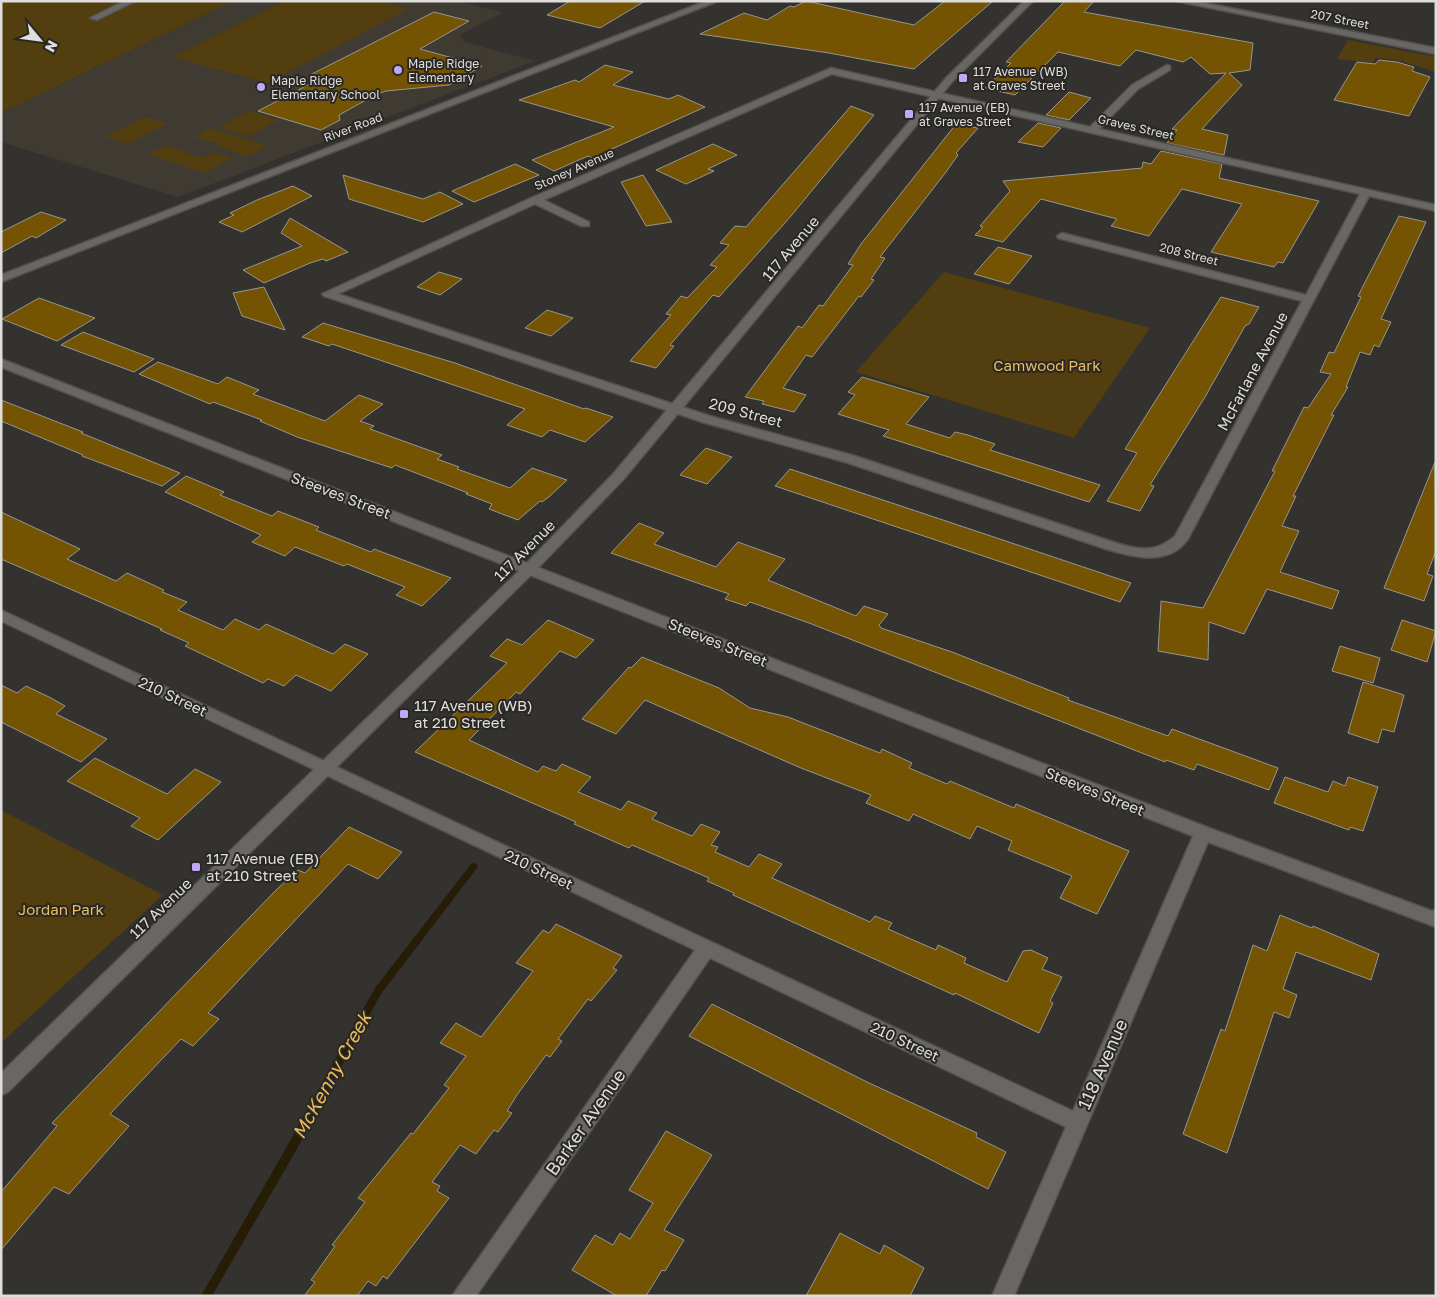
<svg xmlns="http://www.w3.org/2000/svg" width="1437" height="1297" viewBox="0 0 1437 1297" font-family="'Golos Text',sans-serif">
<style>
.built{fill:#403b32}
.green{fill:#533e0f}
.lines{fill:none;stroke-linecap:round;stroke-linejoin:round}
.stream{fill:#271d07;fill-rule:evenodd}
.building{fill:#745402;stroke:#979591}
.street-casing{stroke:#52504d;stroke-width:3}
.secondary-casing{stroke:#52504d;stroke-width:3}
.street{fill:#696763;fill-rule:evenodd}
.secondary{fill:#696763;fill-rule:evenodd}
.poi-dot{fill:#c0a8f4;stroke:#292824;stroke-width:2}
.labels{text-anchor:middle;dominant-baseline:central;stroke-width:4;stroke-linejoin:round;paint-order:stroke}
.far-street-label{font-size:12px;fill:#dfdedc;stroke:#292824}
.far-poi-label{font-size:12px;fill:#dfdedc;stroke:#292824;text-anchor:start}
.street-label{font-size:15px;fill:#dfdedc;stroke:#292824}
.park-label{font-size:15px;fill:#ecbd5d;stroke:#292824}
.poi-label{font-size:15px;fill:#dfdedc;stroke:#292824;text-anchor:start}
.near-street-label{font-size:18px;fill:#dfdedc;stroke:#292824}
.near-water-label{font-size:19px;font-style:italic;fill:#e9ba5b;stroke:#292824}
</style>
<rect width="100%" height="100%" fill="#33322e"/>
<path class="built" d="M 233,1 L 456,1 L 503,12 L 460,35 L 465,42 L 535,61 L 178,197 L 1,142 L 1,113 Z"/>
<path class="green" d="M 1,1 L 233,1 L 1,113 Z
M 285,1 L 378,1 L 408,9 L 268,83 L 172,57 Z
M 1348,40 L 1436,57 L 1436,72 L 1398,60 L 1375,58 L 1373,63 L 1337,59 Z
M 249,111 L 278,120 L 249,136 L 219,127 Z
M 145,117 L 167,124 L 127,144 L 105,137 Z
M 210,128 L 268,146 L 246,157 L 217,145 L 218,144 L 194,137 Z
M 166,145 L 202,158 L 214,152 L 232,158 L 204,173 L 149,154 Z
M 944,272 L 1150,328 L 1074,438 L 856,372 Z
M 1,810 L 163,895 L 1,1043 Z"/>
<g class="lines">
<path class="stream" d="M 474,863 L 477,864 L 478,866 L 477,868 L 381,994 L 294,1154 L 212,1296 L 201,1296 L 286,1148 L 375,988 L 471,864 Z"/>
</g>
<path class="building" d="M 570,1 L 645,1 L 600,28 L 547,15 Z
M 806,1 L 914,25 L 945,1 L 993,1 L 914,69 L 829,53 L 700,34 L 744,13 L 767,20 L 790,6 L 794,7 Z
M 1065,1 L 1094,1 L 1084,12 L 1253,43 L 1250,70 L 1229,73 L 1242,85 L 1202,129 L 1228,135 L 1224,155 L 1167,143 L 1177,130 L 1172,129 L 1226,73 L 1210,74 L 1191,57 L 1183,62 L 1136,50 L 1120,66 L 1058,52 L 1015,95 L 985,88 L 1011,63 L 1006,62 Z
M 434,12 L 469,21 L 420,49 L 482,66 L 449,85 L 386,91 L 375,95 L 339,115 L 340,120 L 321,130 L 258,111 L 321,78 L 310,75 Z
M 1379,60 L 1397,62 L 1414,67 L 1412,71 L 1430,77 L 1409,116 L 1334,100 L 1357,62 L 1375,64 Z
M 605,65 L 633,72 L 613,85 L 669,99 L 678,95 L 705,107 L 592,158 L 588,156 L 554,171 L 532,160 L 614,127 L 519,100 L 575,80 L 579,82 Z
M 1069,92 L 1091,98 L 1069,120 L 1046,115 Z
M 851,106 L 874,115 L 791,216 L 719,297 L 713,295 L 670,345 L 674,346 L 656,368 L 630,361 L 671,315 L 666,314 L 681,296 L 687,298 L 717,267 L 710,265 L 729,245 L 720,243 L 735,226 L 746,227 Z
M 1038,123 L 1061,128 L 1043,147 L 1018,142 Z
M 956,124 L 978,128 L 956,153 L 958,155 L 946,172 L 880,257 L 885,258 L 871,279 L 874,280 L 861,297 L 859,296 L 812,357 L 806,355 L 783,388 L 806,395 L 794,412 L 762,404 L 764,401 L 745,397 L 798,326 L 802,328 L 819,305 L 823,306 L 853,265 L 848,264 L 861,244 Z
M 713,144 L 737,155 L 708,169 L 714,171 L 686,184 L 656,170 Z
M 1161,151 L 1222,164 L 1219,178 L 1319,201 L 1283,263 L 1278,262 L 1274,267 L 1211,252 L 1242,204 L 1182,189 L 1149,236 L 1111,226 L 1117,219 L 1041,199 L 1003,242 L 975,235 L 983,227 L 980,226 L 1010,191 L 1003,181 L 1142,168 L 1143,162 L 1151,164 Z
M 515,164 L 539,175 L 474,202 L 452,191 Z
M 343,175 L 423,199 L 440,192 L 463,204 L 423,222 L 349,199 Z
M 643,175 L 672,222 L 646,226 L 621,182 Z
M 293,186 L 312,196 L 242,232 L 219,222 L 234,215 L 230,213 L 257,200 Z
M 41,212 L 66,220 L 36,238 L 32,236 L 1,253 L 1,232 Z
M 1399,216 L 1426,222 L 1381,319 L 1391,322 L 1379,347 L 1374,345 L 1370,355 L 1360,352 L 1346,387 L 1348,387 L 1331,415 L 1334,415 L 1293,496 L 1296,496 L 1282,526 L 1299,531 L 1280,572 L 1339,591 L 1332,609 L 1267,589 L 1244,634 L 1209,622 L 1208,660 L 1158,651 L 1161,601 L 1203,608 L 1275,471 L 1272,471 L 1304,407 L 1308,408 L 1331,374 L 1320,372 L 1329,352 L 1334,353 L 1361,297 L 1358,296 Z
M 290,218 L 348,252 L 326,261 L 323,259 L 310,263 L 264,283 L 243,270 L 302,246 L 281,233 Z
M 998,247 L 1032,256 L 1009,284 L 974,274 Z
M 439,272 L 462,279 L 440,295 L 417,287 Z
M 264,287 L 285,330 L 242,316 L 233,293 Z
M 1221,297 L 1259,307 L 1249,324 L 1245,326 L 1205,397 L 1150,485 L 1154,486 L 1140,511 L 1107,501 L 1137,453 L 1125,449 Z
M 39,298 L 95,318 L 57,341 L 2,319 Z
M 547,310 L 573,318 L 551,336 L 525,328 Z
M 323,323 L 455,363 L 584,409 L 586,408 L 613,417 L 585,442 L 550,430 L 542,437 L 507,425 L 525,409 L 332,344 L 329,346 L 302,337 Z
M 83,332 L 154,359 L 134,372 L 61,345 Z
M 158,362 L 218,384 L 227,377 L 259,390 L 253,394 L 325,421 L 359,395 L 383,404 L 360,421 L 374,426 L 370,429 L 442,455 L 437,459 L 459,467 L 457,469 L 510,488 L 532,468 L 567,480 L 550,496 L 542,502 L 540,501 L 518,520 L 489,509 L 492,504 L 466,494 L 468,493 L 395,465 L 392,468 L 297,437 L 260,421 L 262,420 L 213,402 L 210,404 L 139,374 Z
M 862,377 L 929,397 L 906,424 L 950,438 L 955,432 L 968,435 L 995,444 L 990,450 L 1100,485 L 1089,502 L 883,436 L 889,430 L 838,414 L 855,395 L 848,392 Z
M 1,400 L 83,432 L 81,433 L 180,473 L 162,486 L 82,456 L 83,455 L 1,421 Z
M 706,448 L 732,457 L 707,484 L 680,475 Z
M 1435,462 L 1436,551 L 1427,574 L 1433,576 L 1424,601 L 1384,588 Z
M 790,469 L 952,523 L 1131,583 L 1120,602 L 775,486 Z
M 186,476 L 224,492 L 220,495 L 272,516 L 278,511 L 319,527 L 316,530 L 371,552 L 374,549 L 451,578 L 422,606 L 396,595 L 405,587 L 347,564 L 344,566 L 295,547 L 285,556 L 252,542 L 261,535 L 165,492 Z
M 1,512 L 80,549 L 67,559 L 116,581 L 127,573 L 164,590 L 162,592 L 187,602 L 178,610 L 223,630 L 235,619 L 259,630 L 266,624 L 333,654 L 345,644 L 368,654 L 331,691 L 296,675 L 284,686 L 268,679 L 263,683 L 185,646 L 189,643 L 160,630 L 162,629 L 1,559 Z
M 639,523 L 664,533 L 654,544 L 716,567 L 738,542 L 785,559 L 768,580 L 856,616 L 864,606 L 888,614 L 879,625 L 881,628 L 952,652 L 1069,698 L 1068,700 L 1168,736 L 1172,729 L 1278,768 L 1269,790 L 1197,764 L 1194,770 L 1166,760 L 1165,762 L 809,623 L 750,602 L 746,606 L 725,599 L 729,594 L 611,553 Z
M 548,620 L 594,640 L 576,658 L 560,651 L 520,694 L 516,692 L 469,740 L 538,772 L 543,766 L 556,771 L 562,764 L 591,777 L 578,792 L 621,810 L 628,801 L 657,813 L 652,819 L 692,836 L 701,824 L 720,832 L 711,845 L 718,847 L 715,852 L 749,867 L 759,854 L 782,864 L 772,878 L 870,922 L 875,916 L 892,923 L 888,929 L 936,950 L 938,945 L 966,958 L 964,963 L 1007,982 L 1023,951 L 1031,950 L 1048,958 L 1042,969 L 1062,977 L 1050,1001 L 1053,1003 L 1039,1033 L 955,993 L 954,995 L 733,895 L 734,893 L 707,881 L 709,878 L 632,845 L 629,848 L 574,824 L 576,822 L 415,752 L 507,663 L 490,656 L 507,639 L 522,645 Z
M 1402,620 L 1436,631 L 1427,662 L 1391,650 Z
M 1340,646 L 1380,658 L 1373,683 L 1332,671 Z
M 642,657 L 719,688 L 750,708 L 788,717 L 880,753 L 882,749 L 912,763 L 909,768 L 947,784 L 950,781 L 1014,808 L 1016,804 L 1129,851 L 1097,914 L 1060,898 L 1072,876 L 1008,850 L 1012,841 L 977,826 L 970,839 L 913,814 L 909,821 L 866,803 L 871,795 L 801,768 L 645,700 L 616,734 L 582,719 L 629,667 L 631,668 Z
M 1363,682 L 1404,695 L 1394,732 L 1382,729 L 1378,743 L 1348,733 Z
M 1,685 L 17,693 L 26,686 L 51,698 L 65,706 L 56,714 L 107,739 L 81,762 L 1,722 Z
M 95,758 L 167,794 L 195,769 L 221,782 L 158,840 L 131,826 L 140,818 L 67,781 Z
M 1285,777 L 1328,792 L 1333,781 L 1345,786 L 1348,777 L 1378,787 L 1363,831 L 1350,827 L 1349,830 L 1274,803 Z
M 349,827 L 402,852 L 378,879 L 348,864 L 208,1013 L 219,1019 L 193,1046 L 181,1039 L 110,1114 L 129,1126 L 69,1194 L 54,1187 L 1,1250 L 1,1192 L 57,1126 L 52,1123 L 276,890 L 298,870 L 305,873 Z
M 1280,915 L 1312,928 L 1313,926 L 1379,954 L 1371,980 L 1296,952 L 1283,989 L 1297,995 L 1289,1018 L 1274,1012 L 1227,1153 L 1183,1134 L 1221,1029 L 1225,1031 L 1253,945 L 1267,951 Z
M 556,924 L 622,956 L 613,968 L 617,970 L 591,1001 L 588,999 L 558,1039 L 562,1041 L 550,1057 L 546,1055 L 517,1095 L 507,1111 L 512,1113 L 498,1132 L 494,1130 L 476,1154 L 460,1145 L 432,1182 L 440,1186 L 437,1191 L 449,1198 L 387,1279 L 383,1276 L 376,1286 L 368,1281 L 357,1296 L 304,1296 L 315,1282 L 311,1280 L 335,1246 L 332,1245 L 365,1202 L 358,1198 L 411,1133 L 413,1134 L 449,1088 L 444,1085 L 466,1056 L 440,1043 L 456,1023 L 481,1037 L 533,971 L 516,963 L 543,930 L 549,933 Z
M 712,1004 L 867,1082 L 977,1133 L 976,1137 L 1006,1152 L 988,1189 L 689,1036 Z
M 666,1131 L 712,1155 L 664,1230 L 684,1240 L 665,1271 L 662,1270 L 646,1296 L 617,1296 L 572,1270 L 595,1235 L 613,1245 L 620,1233 L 630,1239 L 653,1203 L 629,1190 Z
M 840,1233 L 880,1254 L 884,1245 L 924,1268 L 910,1296 L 806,1296 Z"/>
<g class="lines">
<g class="street-casing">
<path id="street" d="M 124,1 L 136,1 L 97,20 L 90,18 Z
M 1167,65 L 1170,66 L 1170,70 L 1138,89 L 1099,129 L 1436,205 L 1436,211 L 1369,196 L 1188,539 C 1169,567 1133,557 1106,549 L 845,462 L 702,422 L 324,296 L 322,294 L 531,198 L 831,68 L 1090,127 L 1132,85 ZM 832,74 L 1360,194 L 1306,295 L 1062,233 L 1057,236 L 1058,238 L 1302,301 L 1175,536 C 1156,553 1139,550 1116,543 L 855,456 L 710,416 L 338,294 L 535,204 L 581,226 L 589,226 L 589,222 L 544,200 Z
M 1,359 L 1209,828 L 1432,911 L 1436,910 L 1436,927 L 1208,842 L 1014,1296 L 992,1296 L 1066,1127 L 710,958 L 476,1296 L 452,1296 L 695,950 L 1,621 L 1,610 L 1073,1111 L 1193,836 L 1,367 Z"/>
</g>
<g class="secondary-casing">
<path id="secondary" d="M 706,1 L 718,1 L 1,282 L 1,275 Z
M 1024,1 L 1033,1 L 952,82 L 623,480 L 535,571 L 8,1092 L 1,1095 L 1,1073 L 525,565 L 613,474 L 946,78 Z
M 1176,1 L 1194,1 L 1436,48 L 1436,54 Z"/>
</g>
<use href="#street" class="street"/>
<use href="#secondary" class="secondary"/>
</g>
<g class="poi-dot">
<circle cx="398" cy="70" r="5"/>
<rect x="958" y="73" width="10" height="10" rx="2.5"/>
<circle cx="261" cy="87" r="5"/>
<rect x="904" y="109" width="10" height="10" rx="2.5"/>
<rect x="399" y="709" width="10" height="10" rx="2.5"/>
<rect x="191" y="862" width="10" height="10" rx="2.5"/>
</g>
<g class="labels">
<g class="far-street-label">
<text transform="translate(1340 19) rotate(11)">207 Street</text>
<text transform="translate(353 127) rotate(-21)">River Road</text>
<text transform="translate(1136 127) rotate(13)">Graves Street</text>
<text transform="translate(574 169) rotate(-24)">Stoney Avenue</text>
<text transform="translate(1189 254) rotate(14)">208 Street</text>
</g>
<g class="far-poi-label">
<text x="408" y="63">Maple Ridge<tspan x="408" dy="14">Elementary</tspan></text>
<text x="973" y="71">117 Avenue (WB)<tspan x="973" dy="14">at Graves Street</tspan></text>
<text x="271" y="80">Maple Ridge<tspan x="271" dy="14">Elementary School</tspan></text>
<text x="919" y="107">117 Avenue (EB)<tspan x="919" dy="14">at Graves Street</tspan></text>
</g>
<g class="street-label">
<text transform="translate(790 248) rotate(-50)">117 Avenue</text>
<text transform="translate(1252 371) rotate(-62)">McFarlane Avenue</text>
<text transform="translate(746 412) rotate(15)">209 Street</text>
<text transform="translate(341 495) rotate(21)">Steeves Street</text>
<text transform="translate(524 550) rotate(-45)">117 Avenue</text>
<text transform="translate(718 642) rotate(22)">Steeves Street</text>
<text transform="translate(173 696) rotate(25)">210 Street</text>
<text transform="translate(1095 791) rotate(22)">Steeves Street</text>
<text transform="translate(539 869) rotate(25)">210 Street</text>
<text transform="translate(160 908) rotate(-44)">117 Avenue</text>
<text transform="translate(905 1041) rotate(25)">210 Street</text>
</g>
<g class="park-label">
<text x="1047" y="365">Camwood Park</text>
<text x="61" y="909">Jordan Park</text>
</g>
<g class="poi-label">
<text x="414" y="705">117 Avenue (WB)<tspan x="414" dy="17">at 210 Street</tspan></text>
<text x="206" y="858">117 Avenue (EB)<tspan x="206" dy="17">at 210 Street</tspan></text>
</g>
<g class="near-street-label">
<text transform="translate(1102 1064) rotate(-66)">118 Avenue</text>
<text transform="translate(585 1122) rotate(-55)">Barker Avenue</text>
</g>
<g class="near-water-label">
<text transform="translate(331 1075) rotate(-61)">McKenny Creek</text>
</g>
</g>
<rect width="1437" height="1297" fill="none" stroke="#dfdedc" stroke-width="5"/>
<g transform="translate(40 40) rotate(119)" stroke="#292824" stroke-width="4" paint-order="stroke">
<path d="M0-4L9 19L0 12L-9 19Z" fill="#dfdedc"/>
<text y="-8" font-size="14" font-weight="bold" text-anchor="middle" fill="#dfdedc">N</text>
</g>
</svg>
